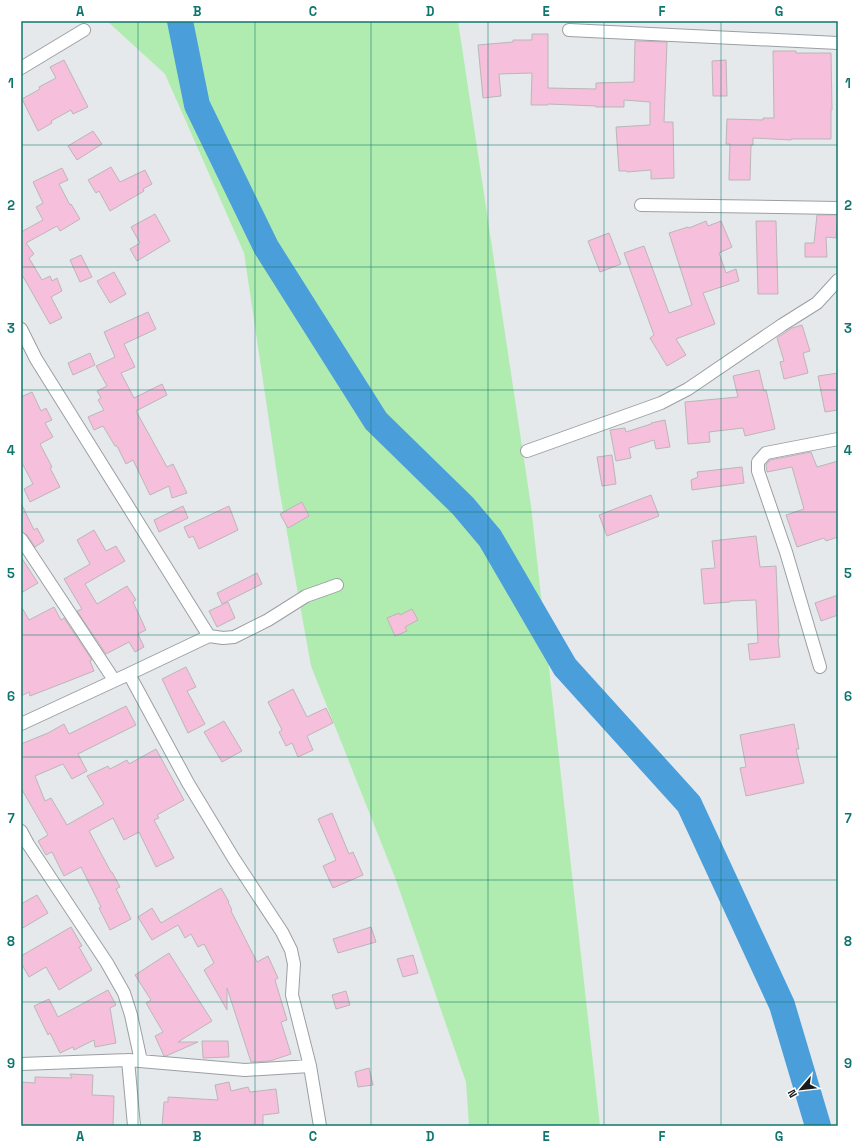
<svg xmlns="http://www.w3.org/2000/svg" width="859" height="1147" viewBox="0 0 859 1147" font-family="'Space Grotesk',sans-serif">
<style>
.green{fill:#b0ecb0}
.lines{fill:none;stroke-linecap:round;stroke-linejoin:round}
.river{stroke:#4a9fdb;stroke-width:26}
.building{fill:#f6bfdb;stroke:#bbb6b9}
.minor-casing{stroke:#9c9fa2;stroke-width:14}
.minor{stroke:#fff;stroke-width:12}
.grid{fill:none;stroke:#0f766e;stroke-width:1;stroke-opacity:0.55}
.neatline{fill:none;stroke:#0f766e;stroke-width:1.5}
.grid-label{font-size:13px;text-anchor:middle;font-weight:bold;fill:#0f766e}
</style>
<rect width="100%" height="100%" fill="#e5e9ec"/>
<path class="green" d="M 107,21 L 458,21 L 531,506 L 600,1126 L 469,1126 L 466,1082 L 396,880 L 311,666 L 279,488 L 244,253 L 165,74 Z"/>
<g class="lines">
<path class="river" d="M 180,21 L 197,105 L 266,247 L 376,421 L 463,506 L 490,538 L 565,667 L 689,804 L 782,1005 L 818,1126"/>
</g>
<path class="building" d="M 532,34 L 548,34 L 548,88 L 596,89 L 596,83 L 634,82 L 635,41 L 667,42 L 664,122 L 673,122 L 674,178 L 651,179 L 651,170 L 627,172 L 627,171 L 619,171 L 616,127 L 650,125 L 650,102 L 624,100 L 624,107 L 596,107 L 596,106 L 548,104 L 548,105 L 531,105 L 532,73 L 499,74 L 501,96 L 483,98 L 478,45 L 513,42 L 513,40 L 532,40 Z
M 773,51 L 796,51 L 796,53 L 831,53 L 832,110 L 831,110 L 831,139 L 791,139 L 791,140 L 753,138 L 753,145 L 751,145 L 750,180 L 729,180 L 730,144 L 726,144 L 727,119 L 763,120 L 763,118 L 774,118 Z
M 64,60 L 88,107 L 73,114 L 71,110 L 51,121 L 52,123 L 38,131 L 22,99 L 40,89 L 39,87 L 56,78 L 50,67 Z
M 726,60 L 727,96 L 713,96 L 712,61 Z
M 93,131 L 102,144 L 77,160 L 68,146 Z
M 111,167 L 120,182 L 145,170 L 152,184 L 143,189 L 144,191 L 110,211 L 99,191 L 96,193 L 88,180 Z
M 62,168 L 68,180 L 59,184 L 70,205 L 71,204 L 80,219 L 60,231 L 57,226 L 26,243 L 34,254 L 29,258 L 42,280 L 50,276 L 52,281 L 57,278 L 62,291 L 51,297 L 62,318 L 50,324 L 21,273 L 21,232 L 43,220 L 36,207 L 43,203 L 33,182 Z
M 155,214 L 170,241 L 137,261 L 130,249 L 140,243 L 131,227 Z
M 817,215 L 838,215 L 836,238 L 826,237 L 827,257 L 805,257 L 805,243 L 814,243 Z
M 706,221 L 708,226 L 721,221 L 732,247 L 719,253 L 726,273 L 736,269 L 739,281 L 703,293 L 715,324 L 676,339 L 686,355 L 667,366 L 650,338 L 654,335 L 624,253 L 644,246 L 669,313 L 692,305 L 669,233 L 688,227 L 689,228 Z
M 756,221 L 776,221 L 778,294 L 758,294 Z
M 609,233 L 621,264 L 600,272 L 588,241 Z
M 81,255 L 92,277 L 80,282 L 70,260 Z
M 114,272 L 126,294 L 110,303 L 97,281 Z
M 148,312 L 156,329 L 124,344 L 135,367 L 121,373 L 134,398 L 162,384 L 167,395 L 136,411 L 167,467 L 173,464 L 187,493 L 172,498 L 169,486 L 150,495 L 133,460 L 126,464 L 117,446 L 115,446 L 103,426 L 94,430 L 88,417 L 104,410 L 98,400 L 101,398 L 97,391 L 107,386 L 96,366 L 115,357 L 104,332 Z
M 802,325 L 810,351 L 803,353 L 808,373 L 784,379 L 780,362 L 784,361 L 777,338 L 792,328 Z
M 90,353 L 95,365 L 73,375 L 68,363 Z
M 759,370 L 764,391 L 766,390 L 775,429 L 745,436 L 743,428 L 709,432 L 710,442 L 688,444 L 685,402 L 738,397 L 733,376 Z
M 838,373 L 838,410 L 825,412 L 818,376 Z
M 32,392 L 41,411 L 46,408 L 52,420 L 45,423 L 53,437 L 40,444 L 52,467 L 50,468 L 60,487 L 30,502 L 24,489 L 33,484 L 21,461 L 21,397 Z
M 665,420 L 670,447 L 656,449 L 654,440 L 629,448 L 631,458 L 616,461 L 610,430 L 625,428 L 626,432 L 651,424 L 651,423 Z
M 811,452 L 817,467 L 838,461 L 838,537 L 826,541 L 824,538 L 797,547 L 786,515 L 804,509 L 792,467 L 767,472 L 766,465 L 770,460 Z
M 612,455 L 616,484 L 602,486 L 597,457 Z
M 742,467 L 744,483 L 692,490 L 691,480 L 698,477 L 697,472 Z
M 651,495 L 659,516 L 607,536 L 599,515 Z
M 302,502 L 309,516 L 288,528 L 280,514 Z
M 21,503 L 34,530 L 37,528 L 44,541 L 35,547 L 27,535 L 21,532 Z
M 183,506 L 188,518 L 159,532 L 154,520 Z
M 229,506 L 238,530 L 199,549 L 193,536 L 189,538 L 184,527 Z
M 94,530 L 106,551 L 116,546 L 125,561 L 85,584 L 97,604 L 127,586 L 136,600 L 133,602 L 146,630 L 138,634 L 144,647 L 135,652 L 129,642 L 106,654 L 77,611 L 82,609 L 64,579 L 90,564 L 77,540 Z
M 756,536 L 760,567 L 776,566 L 779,638 L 778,639 L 780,657 L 750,660 L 748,644 L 758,643 L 756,600 L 730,601 L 730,602 L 704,604 L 701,569 L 715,568 L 712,541 Z
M 21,557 L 38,583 L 21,593 Z
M 257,573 L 262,584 L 222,604 L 217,593 Z
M 838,595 L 838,615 L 821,621 L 815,603 Z
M 228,602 L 235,618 L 217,627 L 209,611 Z
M 21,606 L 29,620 L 54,607 L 61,620 L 64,618 L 92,660 L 90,661 L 94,671 L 30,696 L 29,692 L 21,696 Z
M 412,609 L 418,620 L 405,627 L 407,631 L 395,636 L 387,618 L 399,613 L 400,615 Z
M 186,667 L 196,687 L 187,691 L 205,724 L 188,733 L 162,679 Z
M 293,689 L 307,717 L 326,708 L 333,723 L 307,736 L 313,750 L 298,757 L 292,743 L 286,746 L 279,732 L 282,730 L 268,702 Z
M 126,706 L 136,725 L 78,754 L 87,771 L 72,779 L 63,764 L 35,776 L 45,801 L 51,798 L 67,825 L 104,804 L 87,776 L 108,766 L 110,769 L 127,760 L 129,764 L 156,749 L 184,800 L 157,815 L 159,818 L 154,820 L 174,858 L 156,867 L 139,832 L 124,840 L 113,818 L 89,831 L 111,872 L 112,872 L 120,887 L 116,889 L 131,919 L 110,930 L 99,908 L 101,907 L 81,867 L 64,876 L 52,852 L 46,855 L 38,841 L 48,835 L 21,788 L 21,744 L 48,733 L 64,724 L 69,734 Z
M 224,721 L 242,751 L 222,762 L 204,732 Z
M 794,724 L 799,749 L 796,749 L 804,783 L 746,796 L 740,768 L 746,767 L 740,735 Z
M 332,813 L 349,854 L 353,852 L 363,875 L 333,888 L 323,866 L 336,860 L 318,819 Z
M 221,888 L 229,902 L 228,902 L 232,910 L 231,911 L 257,962 L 268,956 L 278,978 L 275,980 L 287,1020 L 281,1022 L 291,1054 L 270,1061 L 251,1062 L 227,988 L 227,1010 L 204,970 L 214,963 L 204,944 L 198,947 L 191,934 L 185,938 L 178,925 L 152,940 L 138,917 L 152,908 L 161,923 Z
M 37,895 L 48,913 L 21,929 L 21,904 Z
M 71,927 L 82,946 L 79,947 L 92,970 L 59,990 L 46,967 L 29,977 L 21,963 L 21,956 Z
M 371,927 L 376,942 L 338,953 L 333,939 Z
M 169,953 L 212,1021 L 178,1042 L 198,1042 L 166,1056 L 164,1056 L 155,1036 L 163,1032 L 146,1003 L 151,1000 L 135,975 Z
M 413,955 L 418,973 L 403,977 L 397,959 Z
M 108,990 L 116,1005 L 110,1008 L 116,1043 L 95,1047 L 94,1040 L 74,1050 L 73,1047 L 60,1053 L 50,1033 L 48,1035 L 34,1006 L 49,999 L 58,1017 Z
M 346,991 L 350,1005 L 336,1009 L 332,995 Z
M 202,1041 L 228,1041 L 229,1057 L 203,1058 Z
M 369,1068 L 373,1085 L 358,1087 L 355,1072 Z
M 70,1074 L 93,1075 L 92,1095 L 114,1096 L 113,1126 L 21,1126 L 21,1082 L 35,1083 L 35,1077 L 72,1078 Z
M 229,1082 L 231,1091 L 248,1087 L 250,1092 L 276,1089 L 279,1113 L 263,1115 L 263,1126 L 162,1126 L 164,1102 L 168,1102 L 168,1097 L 218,1100 L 215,1085 Z"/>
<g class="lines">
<g class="minor-casing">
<path id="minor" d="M 569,30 L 838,43
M 21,68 L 84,30
M 641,205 L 838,208
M 21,329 L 36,359 L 209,636
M 527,451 L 661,403 L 688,389 L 782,325 L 817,303 L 838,280
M 21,539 L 114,680
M 820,667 L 786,552 L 758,471 L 758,462 L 766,453 L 838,439
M 129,674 L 209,636 L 223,638 L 234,637 L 268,620 L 306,596 L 337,585
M 21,724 L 129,674 L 188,783 L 234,859 L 282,932 L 291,950 L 294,964 L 292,995 L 310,1066 L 320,1126
M 21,831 L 28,844 L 107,963 L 124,993 L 131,1015 L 141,1061
M 128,1060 L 134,1126
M 21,1064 L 128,1060 L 245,1070 L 310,1066"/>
</g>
<use href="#minor" class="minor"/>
</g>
<path class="grid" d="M 138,21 L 138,1126M 255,21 L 255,1126M 371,21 L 371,1126M 488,21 L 488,1126M 604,21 L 604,1126M 721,21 L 721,1126M 21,145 L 838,145M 21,267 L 838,267M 21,390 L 838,390M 21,512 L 838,512M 21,635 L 838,635M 21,757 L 838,757M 21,880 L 838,880M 21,1002 L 838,1002"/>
<rect width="859" height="1147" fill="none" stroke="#ffffff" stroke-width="44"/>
<g transform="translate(801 1089) rotate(242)" stroke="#ffffff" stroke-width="3" paint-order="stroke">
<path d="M0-3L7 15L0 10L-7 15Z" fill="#191a1b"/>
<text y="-6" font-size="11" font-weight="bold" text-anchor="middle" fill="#191a1b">N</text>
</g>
<rect x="22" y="22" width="815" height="1103" class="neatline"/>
<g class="grid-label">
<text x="80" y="16">A</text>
<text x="197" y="16">B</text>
<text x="313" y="16">C</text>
<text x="430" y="16">D</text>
<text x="546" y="16">E</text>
<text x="662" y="16">F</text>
<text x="779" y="16">G</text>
<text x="11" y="88">1</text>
<text x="848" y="88">1</text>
<text x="11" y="210">2</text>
<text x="848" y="210">2</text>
<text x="11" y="333">3</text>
<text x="848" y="333">3</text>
<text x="11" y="455">4</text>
<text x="848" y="455">4</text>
<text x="11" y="578">5</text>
<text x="848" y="578">5</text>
<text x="11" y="701">6</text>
<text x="848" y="701">6</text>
<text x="11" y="823">7</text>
<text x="848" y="823">7</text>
<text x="11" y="946">8</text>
<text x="848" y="946">8</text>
<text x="11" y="1068">9</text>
<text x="848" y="1068">9</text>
<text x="80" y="1141">A</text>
<text x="197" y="1141">B</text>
<text x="313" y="1141">C</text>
<text x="430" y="1141">D</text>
<text x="546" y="1141">E</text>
<text x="662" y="1141">F</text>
<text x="779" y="1141">G</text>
</g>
</svg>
